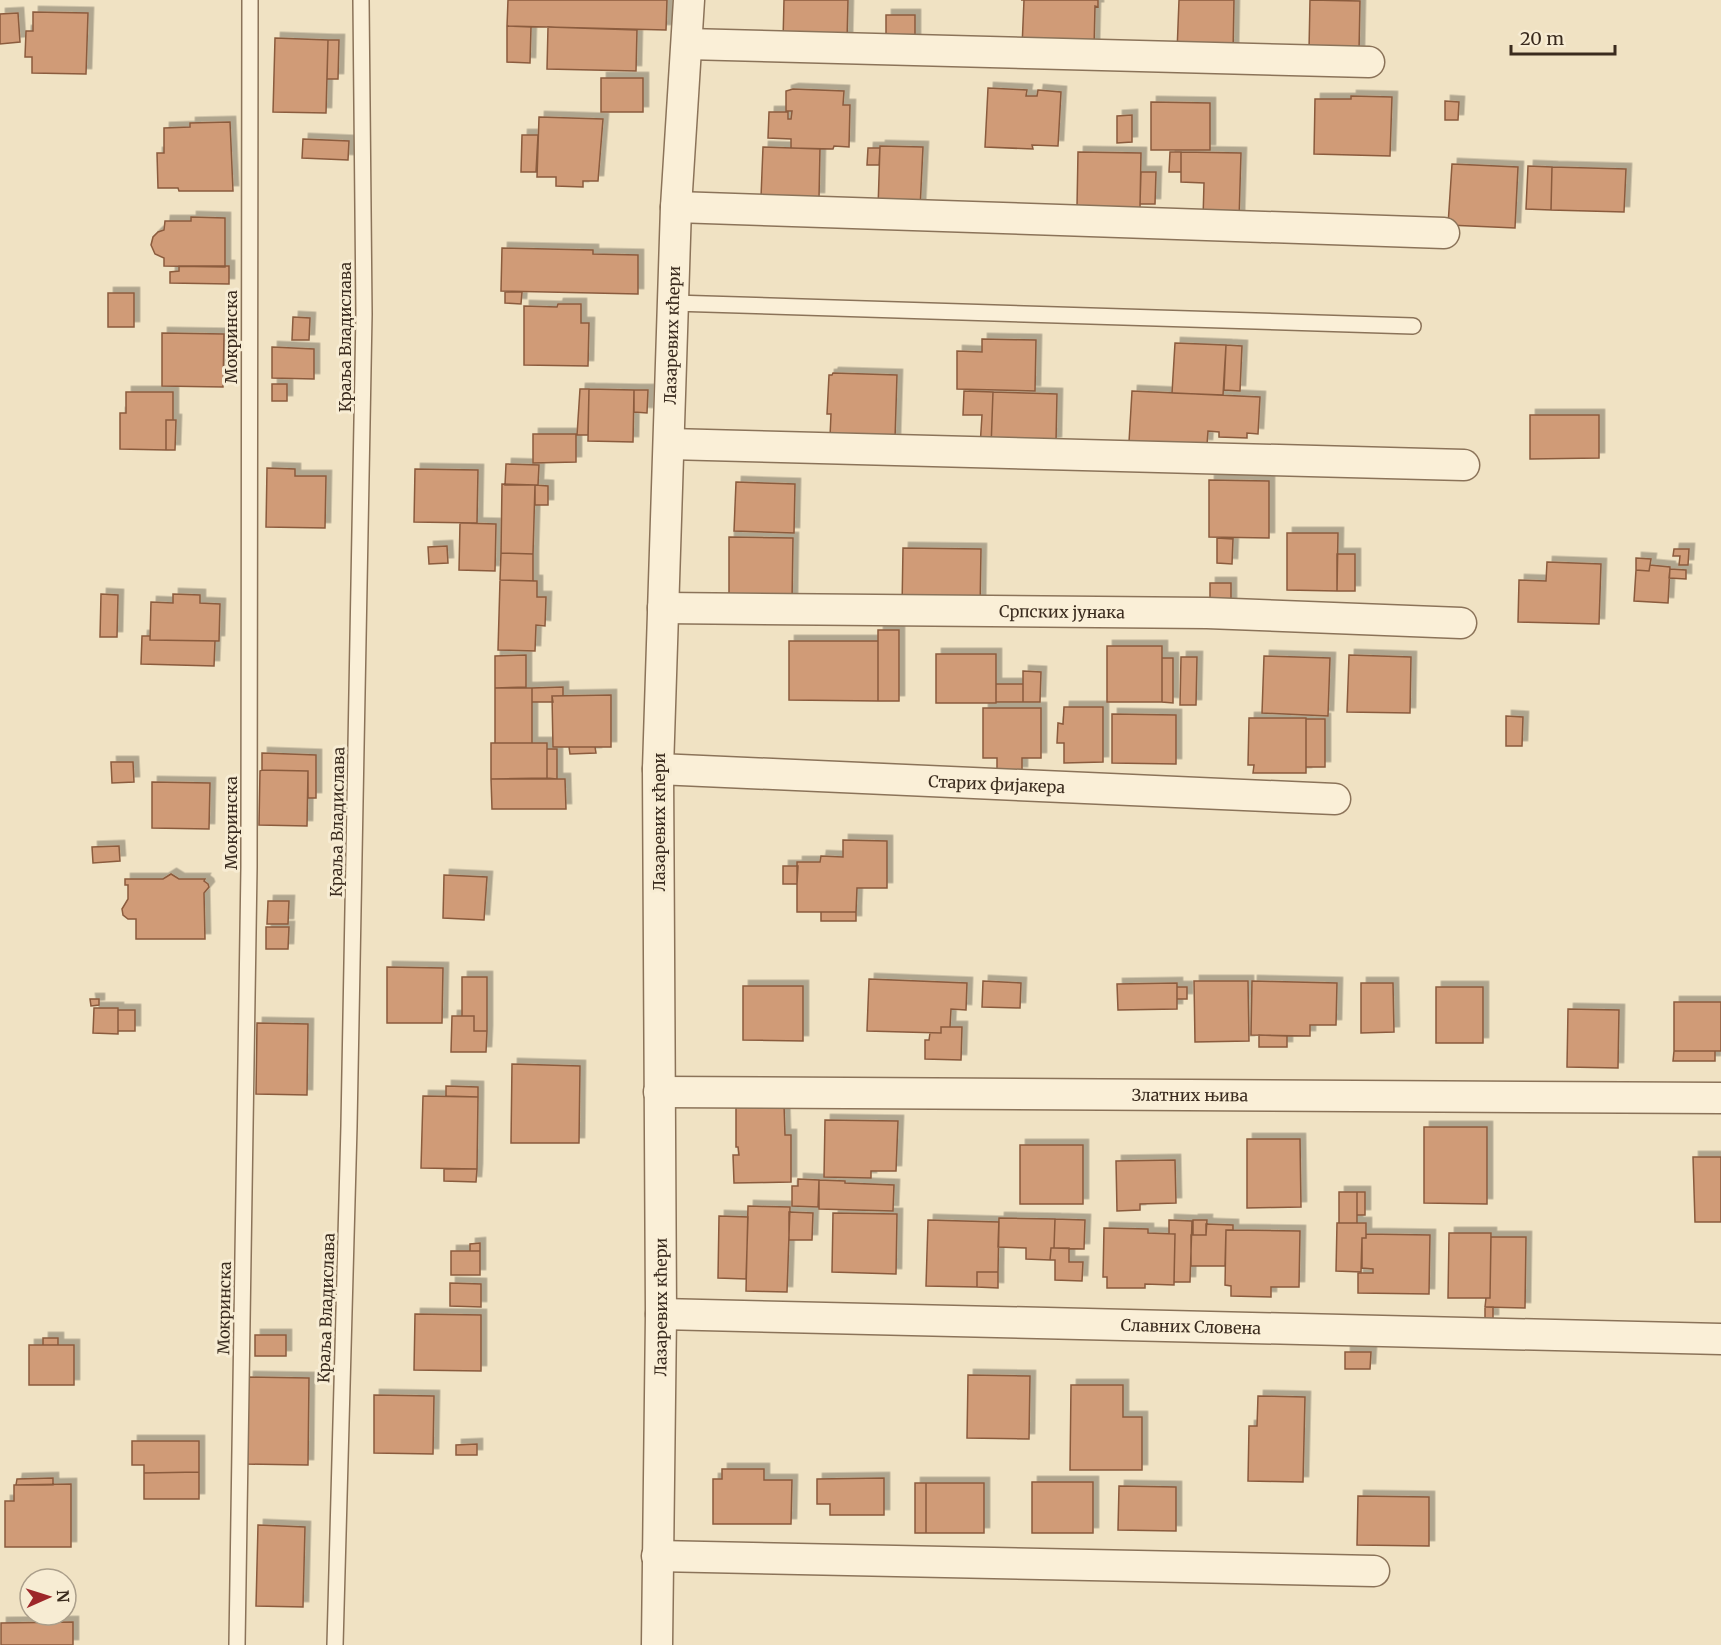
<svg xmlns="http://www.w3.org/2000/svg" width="1721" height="1645" viewBox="0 0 1721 1645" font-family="Merriweather,serif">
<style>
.building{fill:#d09b77;stroke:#8b5b3e;stroke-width:1.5;filter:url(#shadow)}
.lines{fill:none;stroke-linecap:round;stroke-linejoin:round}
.lane-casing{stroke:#8b7359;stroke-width:18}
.street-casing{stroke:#8b7359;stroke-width:33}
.lane{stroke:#faefd7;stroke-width:15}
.street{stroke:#faefd7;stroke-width:30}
.labels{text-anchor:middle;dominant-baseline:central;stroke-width:6;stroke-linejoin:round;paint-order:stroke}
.street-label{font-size:16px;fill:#3a2b1e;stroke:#f7ecd3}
</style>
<defs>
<filter id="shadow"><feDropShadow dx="5.5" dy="-5.5" stdDeviation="0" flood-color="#0004"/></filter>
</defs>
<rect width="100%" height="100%" fill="#f0e2c3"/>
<path class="building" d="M 508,0 L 667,0 L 666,30 L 507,26 Z
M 784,0 L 848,0 L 847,41 L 783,40 Z
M 1021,0 L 1098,0 L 1098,7 L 1095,6 L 1094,49 L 1022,47 L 1024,0 Z
M 1179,0 L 1234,0 L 1233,53 L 1177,52 Z
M 1310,0 L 1360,1 L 1359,51 L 1309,50 Z
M 33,12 L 88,13 L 86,74 L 32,73 L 32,57 L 25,57 L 26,31 L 33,31 Z
M 18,13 L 20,42 L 0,44 L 0,14 Z
M 886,15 L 915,15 L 915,44 L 886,44 Z
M 507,26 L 531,27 L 530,63 L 507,62 Z
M 548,27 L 637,30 L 636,71 L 547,69 Z
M 275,38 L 328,40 L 326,113 L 273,112 Z
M 328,40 L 339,40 L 338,79 L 327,79 Z
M 601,78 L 643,78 L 643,112 L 601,112 Z
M 988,88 L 1027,90 L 1026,96 L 1037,96 L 1038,90 L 1061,92 L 1058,146 L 1032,145 L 1033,149 L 985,147 Z
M 793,89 L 844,91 L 843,105 L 850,105 L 849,147 L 834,146 L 833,149 L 791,148 L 791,139 L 768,138 L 769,112 L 788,112 L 788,119 L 791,119 L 792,111 L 786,111 L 786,91 Z
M 1351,96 L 1392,97 L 1390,156 L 1314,154 L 1315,99 L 1351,99 Z
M 1445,101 L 1459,102 L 1458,120 L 1445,120 Z
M 1151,102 L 1210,103 L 1210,150 L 1151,150 Z
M 1132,115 L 1132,142 L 1117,143 L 1117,116 Z
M 539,117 L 603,119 L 598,181 L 583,181 L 583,187 L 556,186 L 556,177 L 537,177 Z
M 230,122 L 233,191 L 179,191 L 178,188 L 158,188 L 157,153 L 164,153 L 164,128 L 190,127 L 190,123 Z
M 522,135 L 538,135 L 536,172 L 521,172 Z
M 303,139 L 349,141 L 348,160 L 302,158 Z
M 880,146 L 923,147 L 920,209 L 878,208 Z
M 763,147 L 820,149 L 819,198 L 761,197 Z
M 868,148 L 880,148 L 879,165 L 867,165 Z
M 1078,152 L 1141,153 L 1140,208 L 1077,207 Z
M 1170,152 L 1181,152 L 1181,172 L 1169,172 Z
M 1181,152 L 1241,153 L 1239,220 L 1203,219 L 1204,183 L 1181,182 Z
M 1452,164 L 1518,167 L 1515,228 L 1448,225 Z
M 1528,166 L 1552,167 L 1551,210 L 1526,209 Z
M 1552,167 L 1626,169 L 1624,212 L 1551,210 Z
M 1141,172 L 1156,172 L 1155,204 L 1140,204 Z
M 191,217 L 225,218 L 225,267 L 164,266 L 164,258 L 155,254 L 151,245 L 153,237 L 158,232 L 164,230 L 165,221 L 191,221 Z
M 502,248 L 593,250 L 593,254 L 638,255 L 638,294 L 501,291 Z
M 179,266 L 229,266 L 229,284 L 170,283 L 170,272 L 179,271 Z
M 505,292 L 522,292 L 521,304 L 505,303 Z
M 108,293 L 134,293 L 134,327 L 108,327 Z
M 558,304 L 581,304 L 581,323 L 589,323 L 588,366 L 524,365 L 524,306 L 557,307 Z
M 293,317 L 310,318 L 309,340 L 292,340 Z
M 162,333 L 224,334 L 223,387 L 162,386 Z
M 982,339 L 1036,340 L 1035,391 L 957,389 L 957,351 L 982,352 Z
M 1175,343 L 1226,345 L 1223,395 L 1172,393 Z
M 1226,345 L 1242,346 L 1240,391 L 1224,390 Z
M 272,347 L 314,349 L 314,379 L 272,378 Z
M 833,373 L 897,375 L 895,439 L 830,437 L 831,414 L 827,414 L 829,375 L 832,375 Z
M 272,384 L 287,384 L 287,401 L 272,401 Z
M 580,389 L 589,389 L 588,435 L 577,435 Z
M 589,389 L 634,390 L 633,442 L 588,441 Z
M 634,390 L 648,390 L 647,413 L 634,412 Z
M 964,391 L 993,392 L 991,448 L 980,447 L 982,415 L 963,415 Z
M 1132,391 L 1260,397 L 1258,434 L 1247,433 L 1247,438 L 1219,437 L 1219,432 L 1208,431 L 1207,445 L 1129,442 Z
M 126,392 L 173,392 L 173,420 L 166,420 L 166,450 L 120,449 L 120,413 L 126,413 Z
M 993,392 L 1057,394 L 1056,442 L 991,448 Z
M 1530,415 L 1599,415 L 1599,458 L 1530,459 Z
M 166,420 L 176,420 L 175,450 L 166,450 Z
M 533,434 L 576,434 L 576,462 L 533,463 Z
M 506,464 L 539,465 L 538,485 L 505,485 Z
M 267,468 L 295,469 L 295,476 L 326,476 L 325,528 L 266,527 Z
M 415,469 L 478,470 L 477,523 L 414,522 Z
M 1209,480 L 1269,481 L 1269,538 L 1209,537 Z
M 736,482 L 795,484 L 794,533 L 734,531 Z
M 502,484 L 535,485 L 533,554 L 501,553 Z
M 535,485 L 548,486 L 548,505 L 535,505 Z
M 460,523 L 496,524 L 495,571 L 459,570 Z
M 1287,533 L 1338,533 L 1337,591 L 1287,590 Z
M 729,537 L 793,538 L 792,602 L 729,601 Z
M 1217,538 L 1233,539 L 1232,564 L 1217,563 Z
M 447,546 L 448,563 L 429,564 L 428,547 Z
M 903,548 L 981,549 L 980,609 L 902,608 Z
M 1674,549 L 1689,549 L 1688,565 L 1679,565 L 1680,556 L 1673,556 Z
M 501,553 L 533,554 L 533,581 L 500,580 Z
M 1337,554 L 1355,554 L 1355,591 L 1337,591 Z
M 1636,558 L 1651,559 L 1649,571 L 1636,570 Z
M 1547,562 L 1601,564 L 1599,624 L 1518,622 L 1519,580 L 1546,581 Z
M 1650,565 L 1670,567 L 1668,603 L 1634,601 L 1636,570 L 1649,571 Z
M 1670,569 L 1686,570 L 1686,579 L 1669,578 Z
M 500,580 L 537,581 L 537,597 L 546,597 L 545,626 L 536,625 L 535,651 L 498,650 Z
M 1210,583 L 1231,583 L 1231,603 L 1210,603 Z
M 101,594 L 118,595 L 117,637 L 100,637 Z
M 173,594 L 200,595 L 200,603 L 220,604 L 219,641 L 150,640 L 151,602 L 173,603 Z
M 878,630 L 899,630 L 899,701 L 878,701 Z
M 142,636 L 150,636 L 150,640 L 215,641 L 214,666 L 141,664 Z
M 789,641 L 878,641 L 878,701 L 789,700 Z
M 1107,646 L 1162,646 L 1162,702 L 1107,702 Z
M 936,654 L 996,654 L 996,703 L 936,703 Z
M 526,655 L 526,687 L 495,688 L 495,656 Z
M 1349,655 L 1411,657 L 1410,713 L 1347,712 Z
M 1264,656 L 1330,658 L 1328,716 L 1262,713 Z
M 1181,657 L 1197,657 L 1196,705 L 1180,705 Z
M 1162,658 L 1173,658 L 1173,703 L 1162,702 Z
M 1023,671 L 1041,672 L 1040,702 L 1023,702 Z
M 996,684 L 1023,684 L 1023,702 L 996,702 Z
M 563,687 L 563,696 L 552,696 L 553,702 L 532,702 L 532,688 Z
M 495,688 L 532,688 L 532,743 L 495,743 Z
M 611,695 L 611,747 L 553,747 L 552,696 Z
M 1064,707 L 1103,707 L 1103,762 L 1064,763 L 1064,743 L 1057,743 L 1058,723 L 1063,724 Z
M 983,708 L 1041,708 L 1041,758 L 1022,758 L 1022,772 L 997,772 L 997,758 L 983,758 Z
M 1112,714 L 1176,715 L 1176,764 L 1112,763 Z
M 1506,716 L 1523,717 L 1522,746 L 1506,746 Z
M 1249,718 L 1306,718 L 1306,773 L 1253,773 L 1254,765 L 1248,765 Z
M 1306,719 L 1325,719 L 1325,767 L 1306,767 Z
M 491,743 L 547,743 L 547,778 L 491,779 Z
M 569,747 L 595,747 L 596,753 L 570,754 Z
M 547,749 L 557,749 L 557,779 L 547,778 Z
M 262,753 L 316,755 L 316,798 L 308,798 L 308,771 L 262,770 Z
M 111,762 L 133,762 L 134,782 L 112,783 Z
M 262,770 L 308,771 L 307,826 L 259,825 L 260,771 Z
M 491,779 L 565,779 L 566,809 L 492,809 Z
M 152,782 L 210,783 L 209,829 L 152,828 Z
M 843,840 L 887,841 L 887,888 L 857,888 L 856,912 L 797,912 L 797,862 L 820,862 L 821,856 L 843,857 Z
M 119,846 L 120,861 L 93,863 L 92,847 Z
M 783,866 L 798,866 L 797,884 L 783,884 Z
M 171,874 L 179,879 L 205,879 L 204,881 L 208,884 L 209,887 L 204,893 L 205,939 L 136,939 L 136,919 L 128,919 L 123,915 L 122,909 L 128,899 L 128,885 L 125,885 L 125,879 L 163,879 Z
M 444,875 L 487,877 L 484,920 L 443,918 Z
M 268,901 L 289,901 L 288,924 L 267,924 Z
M 821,912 L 856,912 L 856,921 L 821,921 Z
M 266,927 L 289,927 L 288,949 L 266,949 Z
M 387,967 L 443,968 L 442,1023 L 387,1023 Z
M 462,977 L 487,977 L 487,1031 L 474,1031 L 474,1016 L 462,1016 Z
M 869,979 L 967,983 L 966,1010 L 951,1009 L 950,1027 L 941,1027 L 941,1033 L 867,1031 Z
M 983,981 L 1021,983 L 1020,1008 L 982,1007 Z
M 1194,981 L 1248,981 L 1249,1041 L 1195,1042 Z
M 1252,981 L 1337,983 L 1336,1025 L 1310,1025 L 1310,1036 L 1251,1035 Z
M 1177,983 L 1177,1009 L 1118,1010 L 1117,984 Z
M 1361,983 L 1393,983 L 1394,1032 L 1361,1033 Z
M 743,986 L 803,986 L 803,1041 L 743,1040 Z
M 1177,987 L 1187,987 L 1187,999 L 1177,999 Z
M 1436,987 L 1483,987 L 1483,1043 L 1436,1043 Z
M 90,999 L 99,999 L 99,1005 L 91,1006 Z
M 1674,1002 L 1721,1002 L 1721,1051 L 1674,1051 Z
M 94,1008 L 118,1008 L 118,1034 L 93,1033 Z
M 1568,1009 L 1619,1010 L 1618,1068 L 1567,1067 Z
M 118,1010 L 135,1010 L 135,1031 L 118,1031 Z
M 452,1016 L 474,1016 L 474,1031 L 487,1031 L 486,1052 L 451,1052 Z
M 257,1023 L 308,1024 L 307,1095 L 256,1094 Z
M 941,1027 L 962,1027 L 961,1060 L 925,1059 L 925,1040 L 929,1040 L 930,1033 L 941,1033 Z
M 1259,1035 L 1287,1036 L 1287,1047 L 1259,1047 Z
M 1674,1051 L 1715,1051 L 1715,1061 L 1673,1061 Z
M 512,1064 L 580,1066 L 579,1143 L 511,1143 Z
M 446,1086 L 478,1087 L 478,1097 L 446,1096 Z
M 423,1096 L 478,1097 L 477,1169 L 421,1168 Z
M 784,1105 L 785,1135 L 791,1135 L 791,1182 L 734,1183 L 733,1155 L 739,1155 L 738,1147 L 736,1147 L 736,1106 Z
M 825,1120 L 898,1121 L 896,1171 L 871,1171 L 871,1178 L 824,1177 Z
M 1424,1127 L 1487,1127 L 1487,1204 L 1424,1203 Z
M 1247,1139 L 1300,1139 L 1301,1207 L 1247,1208 Z
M 1020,1145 L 1083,1145 L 1083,1204 L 1020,1204 Z
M 1693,1157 L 1721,1157 L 1721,1222 L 1695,1222 Z
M 1175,1160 L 1176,1203 L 1140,1204 L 1140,1210 L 1117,1211 L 1116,1161 Z
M 444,1169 L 477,1169 L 476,1182 L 444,1181 Z
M 798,1179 L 819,1180 L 818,1207 L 792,1206 L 792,1186 L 798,1186 Z
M 819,1180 L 845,1181 L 845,1183 L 894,1185 L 893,1211 L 819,1209 Z
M 1339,1192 L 1357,1192 L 1357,1223 L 1339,1223 Z
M 1357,1192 L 1365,1192 L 1365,1215 L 1357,1215 Z
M 748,1206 L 790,1207 L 787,1292 L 746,1291 Z
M 789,1212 L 813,1213 L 812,1240 L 789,1240 Z
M 833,1213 L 897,1214 L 896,1274 L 832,1272 Z
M 719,1216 L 748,1217 L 746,1279 L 718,1278 Z
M 999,1218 L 1055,1219 L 1054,1248 L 1051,1248 L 1050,1260 L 1026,1259 L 1026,1248 L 998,1247 Z
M 1055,1219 L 1085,1220 L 1084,1249 L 1054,1248 Z
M 928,1220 L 999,1222 L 998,1272 L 977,1272 L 977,1287 L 926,1286 Z
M 1169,1220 L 1192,1221 L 1190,1282 L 1174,1282 L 1175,1234 L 1169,1234 Z
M 1193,1220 L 1207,1220 L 1206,1235 L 1193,1235 Z
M 1337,1223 L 1366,1223 L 1366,1238 L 1362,1238 L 1361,1272 L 1336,1271 Z
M 1206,1224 L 1233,1225 L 1233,1230 L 1226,1230 L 1225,1266 L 1191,1266 L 1191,1235 L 1206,1235 Z
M 1104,1228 L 1148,1229 L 1148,1233 L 1175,1234 L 1174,1285 L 1145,1284 L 1145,1288 L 1107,1288 L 1107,1277 L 1103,1277 Z
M 1226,1230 L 1300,1231 L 1299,1287 L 1271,1287 L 1271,1297 L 1231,1296 L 1231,1286 L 1225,1285 Z
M 1449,1233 L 1491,1233 L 1490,1298 L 1448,1298 Z
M 1366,1234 L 1430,1235 L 1429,1294 L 1358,1293 L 1358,1273 L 1373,1273 L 1373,1269 L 1362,1268 L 1362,1238 L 1366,1238 Z
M 1491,1237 L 1526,1237 L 1525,1308 L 1485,1307 L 1486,1298 L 1490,1298 Z
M 480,1243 L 480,1251 L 470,1251 L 470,1244 Z
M 1051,1248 L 1069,1248 L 1069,1262 L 1083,1262 L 1082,1281 L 1055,1280 L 1055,1260 L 1050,1260 Z
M 451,1251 L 480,1251 L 480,1275 L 451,1275 Z
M 977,1272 L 998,1272 L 998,1288 L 977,1287 Z
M 450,1283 L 481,1284 L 481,1307 L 450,1306 Z
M 1485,1307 L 1493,1307 L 1493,1320 L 1485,1320 Z
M 415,1314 L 481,1315 L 481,1371 L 414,1370 Z
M 255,1335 L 286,1335 L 286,1356 L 255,1356 Z
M 43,1338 L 58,1338 L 58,1345 L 43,1345 Z
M 29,1345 L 74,1345 L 74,1385 L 29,1385 Z
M 1345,1352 L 1371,1352 L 1370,1369 L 1345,1369 Z
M 968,1375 L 1030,1376 L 1029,1439 L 967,1438 Z
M 248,1377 L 309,1378 L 308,1465 L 246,1464 Z
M 1071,1385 L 1123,1385 L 1123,1417 L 1142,1417 L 1142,1470 L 1070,1470 Z
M 374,1395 L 434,1396 L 433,1454 L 374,1453 Z
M 1258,1396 L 1305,1397 L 1303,1482 L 1248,1481 L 1249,1426 L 1257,1426 Z
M 132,1441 L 199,1441 L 199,1472 L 144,1473 L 144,1465 L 132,1465 Z
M 477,1444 L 477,1455 L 456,1455 L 456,1445 Z
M 722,1469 L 764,1469 L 764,1480 L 792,1480 L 791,1524 L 713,1524 L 713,1479 L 722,1479 Z
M 199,1472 L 199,1499 L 144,1499 L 144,1473 Z
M 53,1478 L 53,1485 L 16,1485 L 17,1479 Z
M 884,1478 L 884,1515 L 830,1515 L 830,1504 L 817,1504 L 817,1479 Z
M 1032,1482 L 1093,1482 L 1093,1533 L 1032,1533 Z
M 915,1483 L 926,1483 L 926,1533 L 915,1533 Z
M 926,1483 L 984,1483 L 984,1533 L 926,1533 Z
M 71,1484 L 71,1547 L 5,1547 L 5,1501 L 14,1501 L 14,1485 Z
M 1119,1486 L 1176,1487 L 1176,1531 L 1118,1530 Z
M 1358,1496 L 1429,1497 L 1429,1546 L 1357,1545 Z
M 258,1525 L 305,1527 L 303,1607 L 256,1606 Z
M 73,1622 L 73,1645 L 1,1645 L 1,1623 Z"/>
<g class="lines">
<g class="lane-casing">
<path id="lane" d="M 673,303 L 1413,326
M 237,1645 L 249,867 L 250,0
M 335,1645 L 349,1126 L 364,314 L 361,0"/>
</g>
<g class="street-casing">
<g id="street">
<path d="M 687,44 L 1369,62"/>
<path d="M 676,207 L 1444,233"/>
<path d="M 669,444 L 1464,465"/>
<path id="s1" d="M 663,608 L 1207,613 L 1461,623"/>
<path id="s2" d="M 658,769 L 1335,799"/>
<path id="s3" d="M 659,1092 L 1721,1098"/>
<path id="s4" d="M 661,1314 L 1721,1339"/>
<path d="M 657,1556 L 1374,1571"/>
<path id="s5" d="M 657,1645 L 661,1314 L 658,769 L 676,207 L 689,0"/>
</g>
</g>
<use href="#lane" class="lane"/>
<use href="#street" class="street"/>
</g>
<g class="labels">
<g class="street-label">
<text stroke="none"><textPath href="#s5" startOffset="1310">Лазаревих кћери</textPath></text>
<text transform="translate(231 337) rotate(-90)">Мокринска</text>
<text transform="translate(345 337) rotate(-90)">Краља Владислава</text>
<text stroke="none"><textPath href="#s1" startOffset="399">Српских јунака</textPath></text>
<text stroke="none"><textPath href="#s2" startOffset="339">Старих фијакера</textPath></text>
<text transform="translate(337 822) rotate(-89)">Краља Владислава</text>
<text transform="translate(659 822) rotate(-90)">Лазаревих кћери</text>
<text transform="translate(231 823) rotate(-90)">Мокринска</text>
<text stroke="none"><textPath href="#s3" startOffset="531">Златних њива</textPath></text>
<text transform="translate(224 1308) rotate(-89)">Мокринска</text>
<text transform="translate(326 1308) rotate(-88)">Краља Владислава</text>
<text stroke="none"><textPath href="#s5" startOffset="338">Лазаревих кћери</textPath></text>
<text stroke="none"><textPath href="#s4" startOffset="530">Славних Словена</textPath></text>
</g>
</g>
<g transform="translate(48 1597) rotate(87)"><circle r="28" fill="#f7ecd3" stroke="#ab9f8b" stroke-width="1.5"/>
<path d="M0-4.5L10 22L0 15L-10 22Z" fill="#9d2629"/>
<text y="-9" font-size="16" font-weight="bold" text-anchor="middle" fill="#3a2b1e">N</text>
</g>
<path d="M1511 45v9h104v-9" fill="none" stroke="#3a2b1e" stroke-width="3"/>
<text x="1520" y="45" font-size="18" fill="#3a2b1e" stroke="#f7ecd3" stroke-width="4.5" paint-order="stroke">20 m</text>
</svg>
